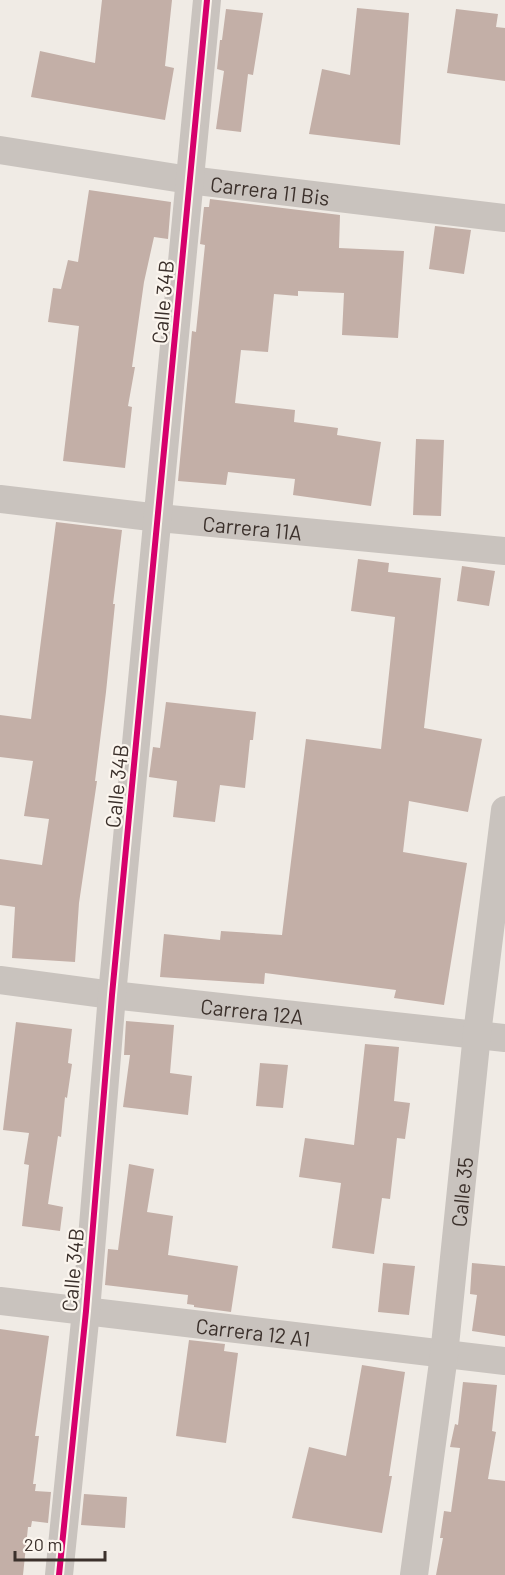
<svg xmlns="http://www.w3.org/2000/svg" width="505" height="1575" viewBox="0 0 505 1575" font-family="Barlow,sans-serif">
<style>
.building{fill:#c3afa7}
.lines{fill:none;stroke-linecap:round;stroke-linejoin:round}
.minor{stroke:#c9c3be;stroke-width:28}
.cycleway-casing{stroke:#fbf5ee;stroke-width:10}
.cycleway{stroke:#d6006c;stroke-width:6}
.labels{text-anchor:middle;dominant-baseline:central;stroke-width:4.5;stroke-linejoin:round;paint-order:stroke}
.street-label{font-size:21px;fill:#3b302b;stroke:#fbf5ee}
</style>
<rect width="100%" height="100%" fill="#f0ebe5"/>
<path class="building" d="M 102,0 L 172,0 L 165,66 L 174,68 L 165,120 L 31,97 L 40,51 L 95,63 Z
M 357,8 L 409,13 L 400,145 L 309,134 L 322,69 L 350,75 Z
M 226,9 L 263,13 L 253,75 L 248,74 L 241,132 L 216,129 L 224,71 L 217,69 L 220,40 L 222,40 Z
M 456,9 L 498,14 L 496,27 L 505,28 L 505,81 L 447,73 Z
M 89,190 L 171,202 L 168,239 L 154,237 L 144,282 L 132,367 L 135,367 L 128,406 L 132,407 L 125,468 L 63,461 L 79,326 L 48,322 L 53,288 L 61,289 L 68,260 L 78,262 Z
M 210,199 L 340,215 L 339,248 L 404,251 L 398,338 L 342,335 L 344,293 L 298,291 L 298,296 L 274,294 L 268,352 L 241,350 L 235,403 L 295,410 L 294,422 L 338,428 L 337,435 L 381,442 L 371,506 L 293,495 L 295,479 L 228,472 L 226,485 L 178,481 L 192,331 L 196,332 L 205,245 L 200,244 L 204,207 L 209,207 Z
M 435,226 L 471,230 L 464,274 L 429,269 Z
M 416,439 L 444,440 L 441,516 L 413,515 Z
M 56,522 L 122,530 L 113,604 L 115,604 L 106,692 L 95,781 L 97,781 L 79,903 L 75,962 L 12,958 L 15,907 L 0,905 L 0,859 L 42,865 L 49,819 L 24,816 L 33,761 L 0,757 L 0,715 L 31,719 Z
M 358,559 L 389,563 L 388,572 L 441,578 L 424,728 L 482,739 L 468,812 L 409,801 L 403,852 L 467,863 L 444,1005 L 394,998 L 396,990 L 265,973 L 264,984 L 160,977 L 164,934 L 220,940 L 221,931 L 282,935 L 306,739 L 381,749 L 395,617 L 351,611 Z
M 462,566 L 495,571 L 489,606 L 457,601 Z
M 166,702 L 256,712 L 253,740 L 250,740 L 245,788 L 220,785 L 215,822 L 173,817 L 177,781 L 149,777 L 153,747 L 160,748 Z
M 126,1021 L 174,1025 L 170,1073 L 192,1076 L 188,1115 L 123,1107 L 130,1055 L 124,1055 Z
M 16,1022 L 72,1029 L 68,1063 L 72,1064 L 67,1098 L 65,1097 L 61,1137 L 58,1136 L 48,1204 L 63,1207 L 60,1231 L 22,1226 L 29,1165 L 24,1164 L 29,1133 L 3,1130 Z
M 365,1044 L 399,1047 L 394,1101 L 410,1103 L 405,1139 L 397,1138 L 390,1199 L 382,1198 L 374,1254 L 332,1248 L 341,1183 L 299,1177 L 305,1138 L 354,1145 Z
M 260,1063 L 288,1065 L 283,1108 L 256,1106 Z
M 129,1164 L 154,1169 L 147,1212 L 173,1216 L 168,1255 L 238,1266 L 231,1312 L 194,1307 L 194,1305 L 187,1304 L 188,1295 L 105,1285 L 108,1249 L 118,1250 Z
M 383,1263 L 415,1266 L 409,1315 L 378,1312 Z
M 472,1263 L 505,1266 L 505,1336 L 472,1331 L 477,1295 L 470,1294 Z
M 0,1329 L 49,1336 L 35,1436 L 39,1436 L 33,1484 L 36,1484 L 35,1491 L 51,1492 L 48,1523 L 32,1521 L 31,1527 L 28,1527 L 23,1575 L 0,1575 Z
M 189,1340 L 225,1344 L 224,1351 L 238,1353 L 226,1443 L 176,1436 Z
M 362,1365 L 405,1372 L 389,1476 L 392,1476 L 382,1533 L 292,1518 L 309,1447 L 346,1456 Z
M 463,1382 L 497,1385 L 492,1431 L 496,1432 L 488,1479 L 505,1481 L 505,1575 L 436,1575 L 443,1538 L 440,1538 L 444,1511 L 451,1512 L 460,1448 L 450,1447 L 455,1424 L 458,1425 Z
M 84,1494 L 127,1497 L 125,1528 L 81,1525 Z"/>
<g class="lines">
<g class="minor">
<path id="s1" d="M 0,150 L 189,180 L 505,218"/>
<path id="s2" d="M 0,499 L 159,518 L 505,551"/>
<path id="s3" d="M 0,980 L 112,995 L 505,1038"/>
<path id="s4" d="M 0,1301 L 505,1361"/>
<path d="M 59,1575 L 86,1311 L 112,995 L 207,0"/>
<path id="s5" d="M 414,1575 L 444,1355 L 477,1034 L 505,810"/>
</g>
<g class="cycleway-casing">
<path id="cycleway" d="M 59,1575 L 86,1311 L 112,995 L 207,0"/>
</g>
<use href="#cycleway" class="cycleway"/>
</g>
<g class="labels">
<g class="street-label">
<text stroke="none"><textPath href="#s1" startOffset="273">Carrera 11 Bis</textPath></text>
<text transform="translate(162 302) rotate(-85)">Calle 34B</text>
<text stroke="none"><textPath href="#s2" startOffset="254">Carrera 11A</textPath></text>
<text transform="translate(116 786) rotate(-84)">Calle 34B</text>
<text stroke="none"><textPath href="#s3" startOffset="254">Carrera 12A</textPath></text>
<text stroke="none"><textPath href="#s5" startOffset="386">Calle 35</textPath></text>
<text transform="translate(72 1270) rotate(-85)">Calle 34B</text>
<text stroke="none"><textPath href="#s4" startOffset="255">Carrera 12 A1</textPath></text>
</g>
</g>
<path d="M15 1551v9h90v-9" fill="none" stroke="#3b302b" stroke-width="3"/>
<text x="24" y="1551" font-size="18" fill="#3b302b" stroke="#fbf5ee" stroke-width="4.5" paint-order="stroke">20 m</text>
</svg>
